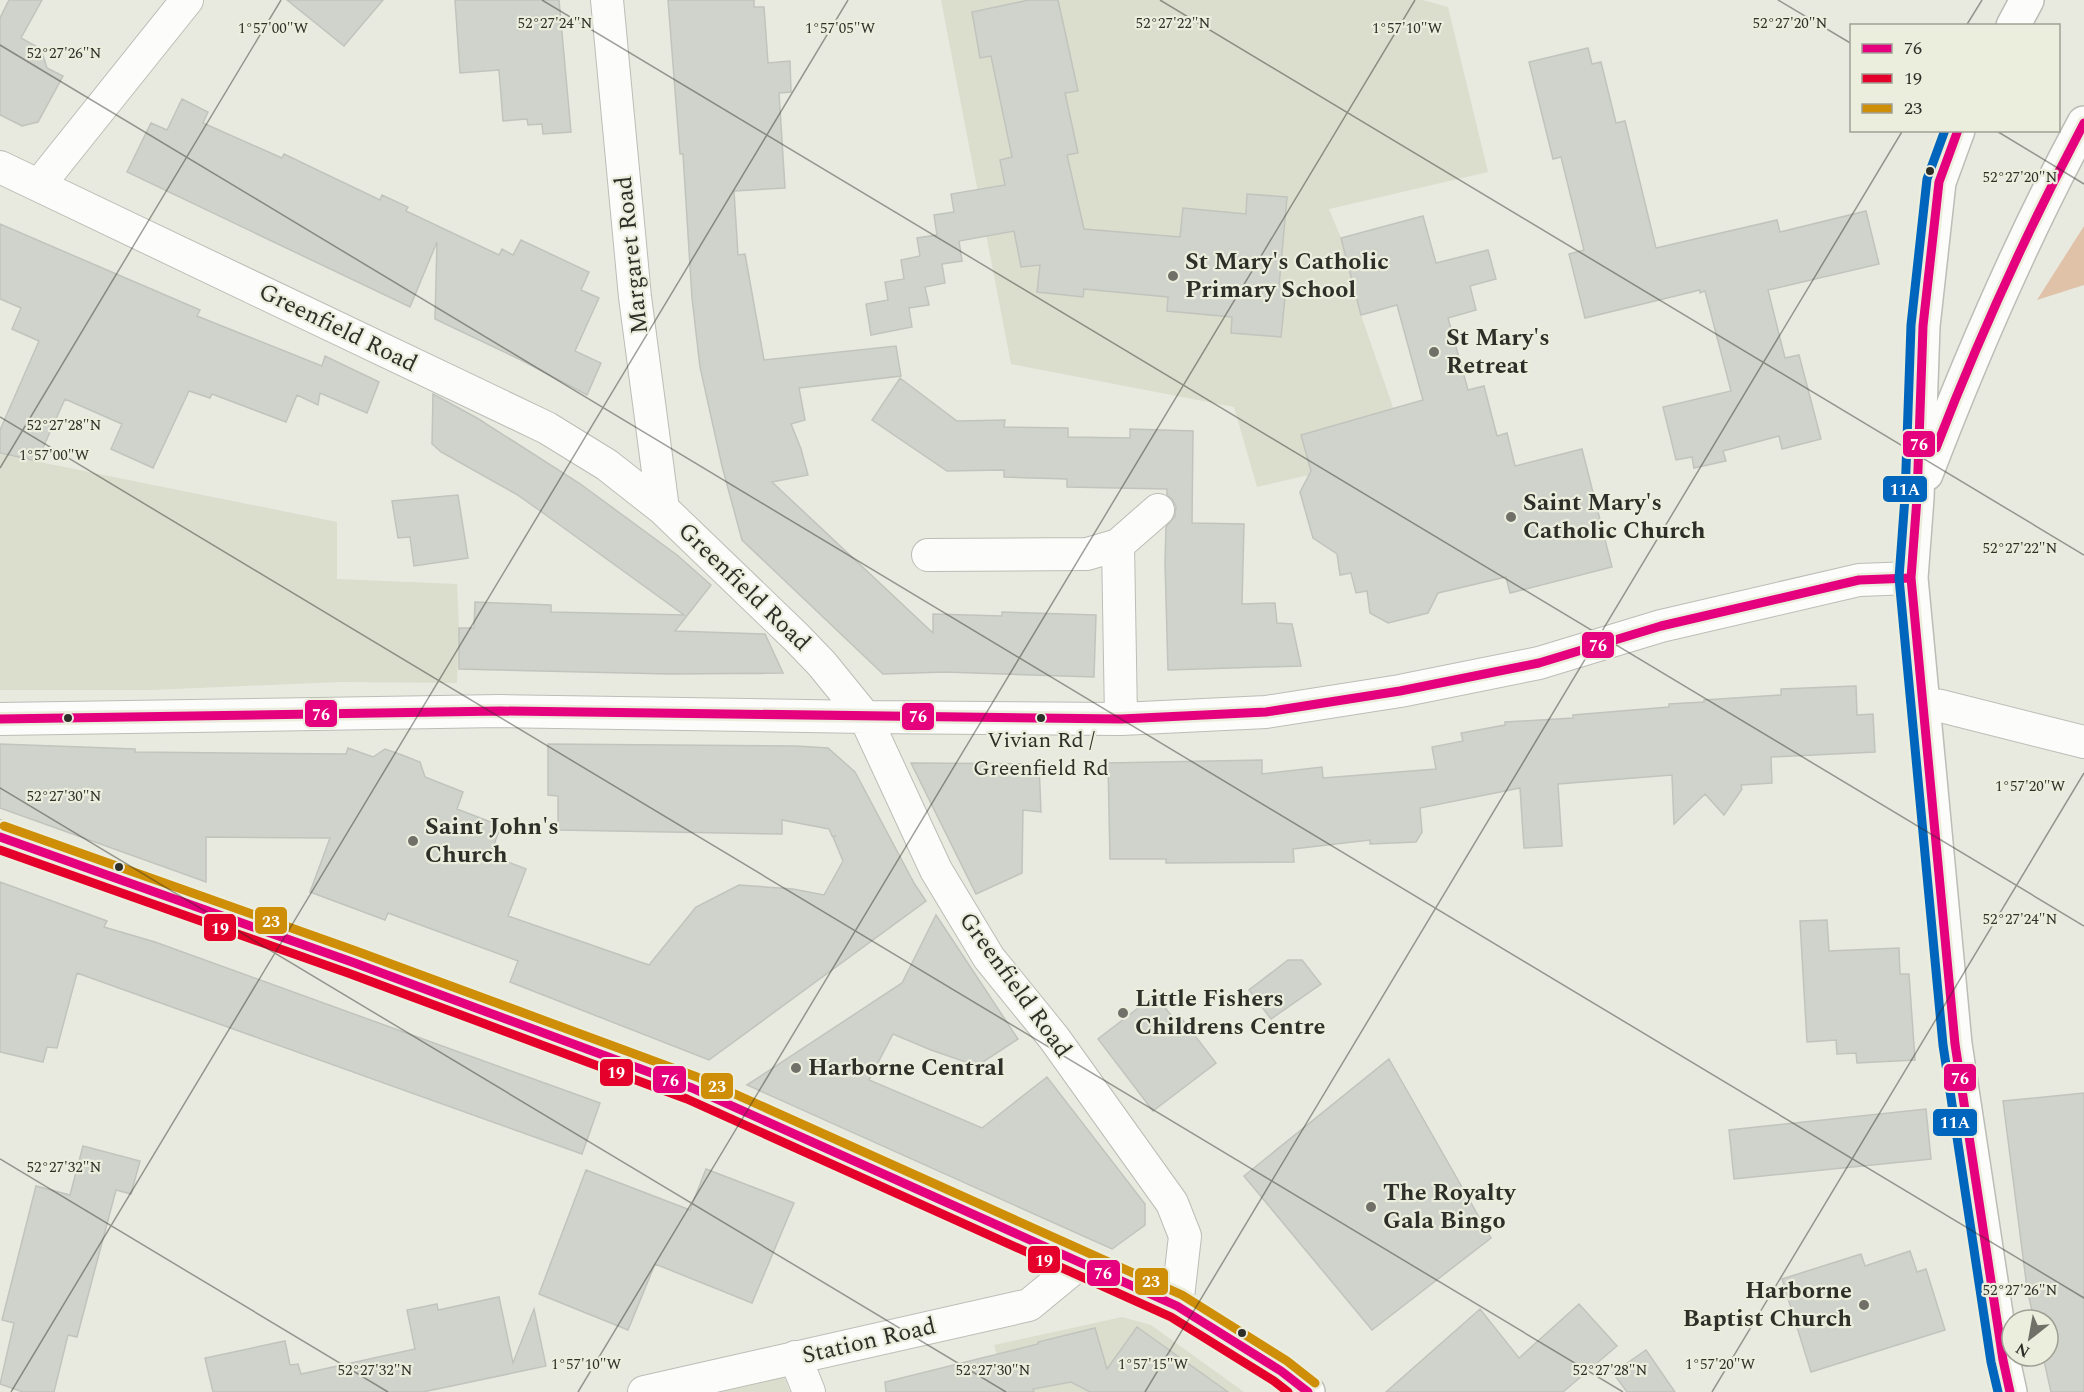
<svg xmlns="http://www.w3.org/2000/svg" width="2084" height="1392" viewBox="0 0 2084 1392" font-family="Spectral,serif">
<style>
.built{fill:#dbddcd}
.forest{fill:#e0c2a9}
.building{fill:#d0d3cb;stroke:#c1c4bd;stroke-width:1.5}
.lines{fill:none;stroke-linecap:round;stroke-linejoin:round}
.street-casing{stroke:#bcbdb6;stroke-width:34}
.secondary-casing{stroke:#bcbdb6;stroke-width:36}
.primary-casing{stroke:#bcbdb6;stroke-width:36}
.street{stroke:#fcfcfa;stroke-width:32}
.secondary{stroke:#fcfcfa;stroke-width:33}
.primary{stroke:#fcfcfa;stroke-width:33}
.bus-1-casing{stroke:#ebeddd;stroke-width:14}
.bus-2-casing{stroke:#ebeddd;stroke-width:14}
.bus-3-casing{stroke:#ebeddd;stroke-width:14}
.bus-4-casing{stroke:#ebeddd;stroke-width:14}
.bus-1{stroke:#e5007d;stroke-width:9}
.bus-2{stroke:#e4002b;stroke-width:9}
.bus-3{stroke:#cf8e08;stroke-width:9}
.bus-4{stroke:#0065bd;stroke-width:9}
.ticks{fill:none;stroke:#2f2f29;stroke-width:1.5;stroke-opacity:0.45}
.bus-dot{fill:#2f2f29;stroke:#ebeddd;stroke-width:2}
.poi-dot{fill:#707069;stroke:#ebeddd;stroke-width:2}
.labels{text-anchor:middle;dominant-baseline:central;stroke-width:4.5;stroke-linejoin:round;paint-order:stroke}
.bus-label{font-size:22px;fill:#2f2f29;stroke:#ebeddd}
.street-label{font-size:24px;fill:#2f2f29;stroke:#ebeddd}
.poi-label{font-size:24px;font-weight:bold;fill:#2f2f29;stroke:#ebeddd;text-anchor:start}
.ticks-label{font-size:15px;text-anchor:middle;fill:#2f2f29;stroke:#ebeddd;stroke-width:4.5;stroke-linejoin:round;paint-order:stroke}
.line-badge{stroke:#ebeddd;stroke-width:2}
.badge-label{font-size:16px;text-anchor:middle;font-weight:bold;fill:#fff}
</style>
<rect width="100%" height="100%" fill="#e8eae0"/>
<path class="built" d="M 941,0 L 1423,0 L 1448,7 L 1488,172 L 1329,209 L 1341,238 L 1361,315 L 1404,439 L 1313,474 L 1257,487 L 1234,407 L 1011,364 Z
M 0,454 L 337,522 L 337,579 L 457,584 L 459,628 L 457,683 L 340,682 L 152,690 L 0,690 Z
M 1122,1317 L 1151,1325 L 1244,1392 L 1007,1392 L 994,1345 Z
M 784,1377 L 790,1392 L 722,1392 Z"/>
<path class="forest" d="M 2084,226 L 2084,285 L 2037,300 Z"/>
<path class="building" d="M 9,0 L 42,0 L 21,38 L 41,49 L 47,68 L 63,76 L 38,122 L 22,126 L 0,115 L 0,18 Z
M 287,0 L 383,0 L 344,46 Z
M 455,0 L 559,0 L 571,132 L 543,134 L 542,124 L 528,125 L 527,119 L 503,121 L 499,70 L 460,73 Z
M 668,0 L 754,0 L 754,7 L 764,7 L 768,63 L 790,61 L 791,92 L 779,93 L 785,188 L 734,191 L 738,255 L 745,254 L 764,360 L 896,346 L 901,376 L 799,388 L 805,420 L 791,424 L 801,449 L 808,475 L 772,482 L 933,633 L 933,614 L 1002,616 L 1002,612 L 1096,615 L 1094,677 L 945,672 L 883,674 L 742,540 L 722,466 L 700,367 L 692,298 L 683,154 L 680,154 Z
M 1029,0 L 1058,0 L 1078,91 L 1065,93 L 1078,153 L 1067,155 L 1084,229 L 1180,237 L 1183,208 L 1246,214 L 1247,194 L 1287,197 L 1279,286 L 1286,287 L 1281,337 L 1231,333 L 1232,317 L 1167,311 L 1168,297 L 1084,289 L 1083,297 L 1037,292 L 1040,265 L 1021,267 L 1014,231 L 959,241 L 962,261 L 942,264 L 945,283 L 925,287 L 929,305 L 909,308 L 912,327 L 871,335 L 866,304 L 888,300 L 885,282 L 904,279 L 901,260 L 920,256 L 917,238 L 937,235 L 934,215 L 954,212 L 951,194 L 1005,185 L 1000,160 L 1012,157 L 991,56 L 980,58 L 972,12 Z
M 1588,48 L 1592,64 L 1601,62 L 1616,123 L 1625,121 L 1656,248 L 1777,220 L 1780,232 L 1866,211 L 1879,264 L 1768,290 L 1785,358 L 1799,355 L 1821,439 L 1782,449 L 1779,436 L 1723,451 L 1726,461 L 1694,468 L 1692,457 L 1676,460 L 1663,407 L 1731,391 L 1705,291 L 1700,293 L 1700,290 L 1585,318 L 1569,254 L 1584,250 L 1561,157 L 1553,159 L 1529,62 Z
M 182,99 L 208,112 L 203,123 L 282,158 L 284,154 L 380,200 L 382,195 L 408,207 L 406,211 L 499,255 L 502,249 L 513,255 L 521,240 L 589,272 L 581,290 L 599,298 L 575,351 L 601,363 L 587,395 L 521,360 L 435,319 L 437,242 L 410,307 L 127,172 L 151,123 L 167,130 Z
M 1423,216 L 1436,263 L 1488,250 L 1496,279 L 1470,286 L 1476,310 L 1448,318 L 1468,390 L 1484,386 L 1497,436 L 1507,433 L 1515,466 L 1582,449 L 1612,567 L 1510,593 L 1506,577 L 1438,593 L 1428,613 L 1388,623 L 1370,613 L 1367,591 L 1356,593 L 1351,573 L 1340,575 L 1337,554 L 1313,538 L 1300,492 L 1311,471 L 1301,435 L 1423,400 L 1397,305 L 1361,315 L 1341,238 Z
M 0,224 L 200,310 L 197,316 L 322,366 L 325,356 L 379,382 L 367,413 L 320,393 L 318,405 L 297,395 L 286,422 L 212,394 L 210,398 L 189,391 L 153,468 L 111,449 L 122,424 L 65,399 L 37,461 L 0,453 L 0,430 L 39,341 L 12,329 L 21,308 L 0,299 Z
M 900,378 L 957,421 L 1005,420 L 1004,427 L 1068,428 L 1068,437 L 1130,438 L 1130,429 L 1193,431 L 1192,523 L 1244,524 L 1242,604 L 1275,603 L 1277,623 L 1292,624 L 1301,666 L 1168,670 L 1165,563 L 1166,527 L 1175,516 L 1176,507 L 1172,499 L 1167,495 L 1167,489 L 1067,487 L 1067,479 L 1004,477 L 1004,470 L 947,471 L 872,420 Z
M 433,394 L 477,418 L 579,483 L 677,555 L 711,585 L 675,631 L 765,634 L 783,673 L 670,674 L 459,669 L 459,628 L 474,628 L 475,602 L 551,605 L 551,612 L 684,615 L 539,510 L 516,494 L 441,452 L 432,444 Z
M 458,495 L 468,558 L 414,566 L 410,537 L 398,538 L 392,501 Z
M 1856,686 L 1857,715 L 1873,714 L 1875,752 L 1771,757 L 1772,783 L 1741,785 L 1742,789 L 1724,815 L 1705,794 L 1674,824 L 1672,775 L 1558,784 L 1562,846 L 1524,848 L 1520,788 L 1420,808 L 1422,832 L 1416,842 L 1370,844 L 1370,840 L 1293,849 L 1294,862 L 1166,863 L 1166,859 L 1110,859 L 1108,763 L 1262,760 L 1262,774 L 1322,767 L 1323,778 L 1436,769 L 1432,747 L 1463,741 L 1461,733 L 1505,725 L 1505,722 L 1573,718 L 1573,715 L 1669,707 L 1669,704 L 1704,702 L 1704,700 L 1781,695 L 1781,689 Z
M 0,744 L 135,749 L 135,752 L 346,754 L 348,748 L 373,757 L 385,749 L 402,755 L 420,762 L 425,777 L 463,792 L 457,809 L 501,826 L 490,855 L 526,869 L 508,916 L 649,965 L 696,907 L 739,885 L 793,889 L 824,895 L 843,861 L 833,837 L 836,836 L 832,836 L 829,829 L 782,820 L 782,834 L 558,830 L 558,796 L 548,795 L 548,744 L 796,746 L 828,748 L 855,772 L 914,883 L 926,901 L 709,1060 L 510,982 L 518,961 L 388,913 L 385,920 L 310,892 L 330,838 L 206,837 L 206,882 L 0,808 Z
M 911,763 L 1039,764 L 1041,812 L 1023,810 L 1022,873 L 976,894 Z
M 0,882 L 107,921 L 104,927 L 155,942 L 600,1103 L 582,1154 L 77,973 L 57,1048 L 47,1047 L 43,1062 L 0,1052 Z
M 936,915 L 1018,1039 L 977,1066 L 931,1050 L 893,1034 L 869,1080 L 982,1128 L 1047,1077 L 1145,1204 L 1145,1225 L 1112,1249 L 747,1085 L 902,983 Z
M 1827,920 L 1829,951 L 1899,948 L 1900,974 L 1909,974 L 1915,1060 L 1857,1063 L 1856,1053 L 1837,1054 L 1836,1040 L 1807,1042 L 1800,921 Z
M 1288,960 L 1302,960 L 1321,984 L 1271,1019 L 1249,990 Z
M 1155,995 L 1174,1019 L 1179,1015 L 1216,1063 L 1153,1111 L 1098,1039 Z
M 1389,1059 L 1491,1238 L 1372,1330 L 1244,1176 Z
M 2084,1093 L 2084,1392 L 2051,1392 L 2043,1356 L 2048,1356 L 2048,1320 L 2034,1320 L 2027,1288 L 2003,1101 Z
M 1926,1109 L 1931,1159 L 1734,1179 L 1729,1130 Z
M 83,1146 L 140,1161 L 131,1194 L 116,1190 L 77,1337 L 68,1335 L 54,1392 L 23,1392 L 0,1384 L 14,1323 L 2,1320 L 36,1186 L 70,1195 Z
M 706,1169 L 794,1203 L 752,1303 L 655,1264 L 628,1330 L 539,1294 L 586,1170 L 690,1210 Z
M 1910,1251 L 1917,1272 L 1926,1269 L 1945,1330 L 1811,1372 L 1782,1279 L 1861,1254 L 1865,1266 Z
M 499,1297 L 513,1363 L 534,1309 L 546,1366 L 423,1392 L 213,1392 L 205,1358 L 285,1341 L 290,1365 L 298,1364 L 301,1374 L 415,1349 L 407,1310 L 437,1304 L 438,1310 Z
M 1579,1304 L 1617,1346 L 1563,1392 L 1386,1392 L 1480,1309 L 1519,1358 Z
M 1137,1327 L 1228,1392 L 1090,1392 L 1071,1382 L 1033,1389 L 1034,1392 L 886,1392 L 885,1382 L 1038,1344 L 1038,1342 L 1095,1328 L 1107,1369 Z
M 1646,1350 L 1675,1392 L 1627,1392 L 1613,1373 Z"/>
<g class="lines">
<g class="street-casing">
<path id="street" d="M 607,0 L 635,297 L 663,509
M 0,167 L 547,428 L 607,465 L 663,509 L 796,637 L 822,664 L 865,717 L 936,870 L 989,958 L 1054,1038 L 1172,1203 L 1185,1236 L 1177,1306
M 39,185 L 187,0
M 928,555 L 1087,554 L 1118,545
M 1923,704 L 1941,706 L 2084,742
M 0,719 L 500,711 L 865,717 L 1121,719 L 1266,712 L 1400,691 L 1539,663 L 1661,626 L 1859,580 L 1911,578
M 1121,719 L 1118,545 L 1158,510
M 795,1357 L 809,1392
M 644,1392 L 1029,1305 L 1080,1263"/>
</g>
<g class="secondary-casing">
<path id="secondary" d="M 0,837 L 352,962 L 692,1088 L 1177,1306 L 1281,1371 L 1308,1392"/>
</g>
<g class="primary-casing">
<path id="primary" d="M 2013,26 L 2027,0
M 1958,130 L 1939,182 L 1923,326 L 1917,498 L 1911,578 L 1955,1044 L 2003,1360 L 2010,1392
M 1926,474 C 1972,354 2023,236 2084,123"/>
</g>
<use href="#street" class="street"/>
<use href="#secondary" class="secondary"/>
<use href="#primary" class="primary"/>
<g class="bus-1-casing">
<path id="bus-1" d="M 1958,130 L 1939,182 L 1923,326 L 1917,498 L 1911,578 L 1955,1044 L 2003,1360 L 2010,1392
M 1936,448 C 1979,337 2028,229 2084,123
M 0,719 L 500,711 L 1121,719 L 1266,712 L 1400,691 L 1539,663 L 1661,626 L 1859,580 L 1911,578
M 0,837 L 352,962 L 692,1088 L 1177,1306 L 1281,1371 L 1308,1392"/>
</g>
<g class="bus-2-casing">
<path id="bus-2" d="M 0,850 L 348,973 L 687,1099 L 1171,1317 L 1274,1381 L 1288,1392"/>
</g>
<g class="bus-3-casing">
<path id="bus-3" d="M 4,826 L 356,951 L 697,1077 L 1182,1295 L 1287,1361 L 1315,1383"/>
</g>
<g class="bus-4-casing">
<path id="bus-4" d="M 1945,130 L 1927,179 L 1911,325 L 1905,497 L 1899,578 L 1943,1045 L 1991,1362 L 1998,1392"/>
</g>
<use href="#bus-1" class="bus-1"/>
<use href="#bus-2" class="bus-2"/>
<use href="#bus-3" class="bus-3"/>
<use href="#bus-4" class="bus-4"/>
</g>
<path class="ticks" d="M 542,0 L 2084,926M 1160,0 L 2084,555M 1778,0 L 1852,44M 1966,26 L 1982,0M 0,45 L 2084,1298M 1995,130 L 2084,184M 0,417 L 1623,1392M 0,468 L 281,0M 0,788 L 1006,1392M 0,1159 L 388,1392M 11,1392 L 848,0M 578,1392 L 1415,0M 1145,1392 L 1903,130M 1712,1392 L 2084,773"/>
<g class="bus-dot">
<circle cx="1930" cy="171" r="5"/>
<circle cx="68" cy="718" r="5"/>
<circle cx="1041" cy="718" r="5"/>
<circle cx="119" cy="867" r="5"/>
<circle cx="1242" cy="1333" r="5"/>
</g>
<g class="poi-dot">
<circle cx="1173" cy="276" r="6"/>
<circle cx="1434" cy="352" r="6"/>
<circle cx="1511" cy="517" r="6"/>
<circle cx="413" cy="841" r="6"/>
<circle cx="1123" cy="1013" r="6"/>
<circle cx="796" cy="1068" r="6"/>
<circle cx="1371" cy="1207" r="6"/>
<circle cx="1864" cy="1305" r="6"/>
</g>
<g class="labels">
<g class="bus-label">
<text x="1041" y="740">Vivian Rd /<tspan x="1041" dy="28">Greenfield Rd</tspan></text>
</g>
<g class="street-label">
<text transform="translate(632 255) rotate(-96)">Margaret Road</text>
<text transform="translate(338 328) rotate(26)">Greenfield Road</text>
<text transform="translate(744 587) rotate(44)">Greenfield Road</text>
<text transform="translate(1015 985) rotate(54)">Greenfield Road</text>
<text transform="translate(869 1341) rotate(-13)">Station Road</text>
</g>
<g class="poi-label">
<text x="1185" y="262">St Mary's Catholic<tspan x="1185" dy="28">Primary School</tspan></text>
<text x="1446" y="338">St Mary's<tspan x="1446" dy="28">Retreat</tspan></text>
<text x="1523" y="503">Saint Mary's<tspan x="1523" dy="28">Catholic Church</tspan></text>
<text x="425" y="827">Saint John's<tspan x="425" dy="28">Church</tspan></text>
<text x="1135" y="999">Little Fishers<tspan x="1135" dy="28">Childrens Centre</tspan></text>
<text x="808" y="1068">Harborne Central</text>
<text x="1383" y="1193">The Royalty<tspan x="1383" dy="28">Gala Bingo</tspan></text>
<text x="1852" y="1291" text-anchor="end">Harborne<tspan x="1852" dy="28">Baptist Church</tspan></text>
</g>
</g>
<g class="ticks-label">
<text x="555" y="28">52°27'24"N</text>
<text x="1173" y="28">52°27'22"N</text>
<text x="1790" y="28">52°27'20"N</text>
<text x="840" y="33">1°57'05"W</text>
<text x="273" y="33">1°57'00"W</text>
<text x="1407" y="33">1°57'10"W</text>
<text x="64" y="58">52°27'26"N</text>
<text x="2020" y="182">52°27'20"N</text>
<text x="64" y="430">52°27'28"N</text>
<text x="54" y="460">1°57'00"W</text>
<text x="2020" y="553">52°27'22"N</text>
<text x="2030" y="791">1°57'20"W</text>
<text x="64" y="801">52°27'30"N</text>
<text x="2020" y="924">52°27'24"N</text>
<text x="64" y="1172">52°27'32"N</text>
<text x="2020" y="1295">52°27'26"N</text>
<text x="586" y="1369">1°57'10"W</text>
<text x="1153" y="1369">1°57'15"W</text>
<text x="1720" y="1369">1°57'20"W</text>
<text x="375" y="1375">52°27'32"N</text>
<text x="993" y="1375">52°27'30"N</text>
<text x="1610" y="1375">52°27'28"N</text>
</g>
<g class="line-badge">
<rect x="1902" y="430" width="34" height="28" rx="6" fill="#e5007d"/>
<rect x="1882" y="475" width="46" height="28" rx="6" fill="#0065bd"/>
<rect x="1581" y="631" width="34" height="28" rx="6" fill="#e5007d"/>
<rect x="304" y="699" width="34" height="29" rx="6" fill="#e5007d"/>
<rect x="901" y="702" width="34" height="29" rx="6" fill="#e5007d"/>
<rect x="254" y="906" width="34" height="29" rx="6" fill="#cf8e08"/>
<rect x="203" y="913" width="34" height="29" rx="6" fill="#e4002b"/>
<rect x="599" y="1058" width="35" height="29" rx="6" fill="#e4002b"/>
<rect x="1943" y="1063" width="34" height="29" rx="6" fill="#e5007d"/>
<rect x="652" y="1065" width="35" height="29" rx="6" fill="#e5007d"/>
<rect x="700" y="1072" width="34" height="28" rx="6" fill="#cf8e08"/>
<rect x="1932" y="1108" width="46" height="29" rx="6" fill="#0065bd"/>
<rect x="1027" y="1245" width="34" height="29" rx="6" fill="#e4002b"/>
<rect x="1086" y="1259" width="35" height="28" rx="6" fill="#e5007d"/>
<rect x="1134" y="1267" width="35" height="29" rx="6" fill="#cf8e08"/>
</g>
<g class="badge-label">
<text x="1919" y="450">76</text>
<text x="1905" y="495">11A</text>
<text x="1598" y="651">76</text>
<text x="321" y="720">76</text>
<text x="918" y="722">76</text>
<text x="271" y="927">23</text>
<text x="220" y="934">19</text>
<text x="616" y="1078">19</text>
<text x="1960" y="1084">76</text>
<text x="670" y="1086">76</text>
<text x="717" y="1092">23</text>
<text x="1955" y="1128">11A</text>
<text x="1044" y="1266">19</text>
<text x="1103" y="1279">76</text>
<text x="1151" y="1287">23</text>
</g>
<rect x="1850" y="24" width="210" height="108" fill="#ebeddd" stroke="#a0a195" stroke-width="1.5"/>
<rect x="1862" y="44" width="30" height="9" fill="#e5007d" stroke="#a0a195" stroke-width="1.5"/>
<text x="1904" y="54" font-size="18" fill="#2f2f29">76</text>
<rect x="1862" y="74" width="30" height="9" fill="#e4002b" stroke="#a0a195" stroke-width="1.5"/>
<text x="1904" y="84" font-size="18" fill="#2f2f29">19</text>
<rect x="1862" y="104" width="30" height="9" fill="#cf8e08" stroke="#a0a195" stroke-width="1.5"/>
<text x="1904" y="114" font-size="18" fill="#2f2f29">23</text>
<g transform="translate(2030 1338) rotate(211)"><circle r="28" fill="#ebeddd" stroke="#a0a195" stroke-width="1.5"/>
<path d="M0-4.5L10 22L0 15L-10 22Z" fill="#707069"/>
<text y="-9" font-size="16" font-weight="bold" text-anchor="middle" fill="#2f2f29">N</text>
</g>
</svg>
